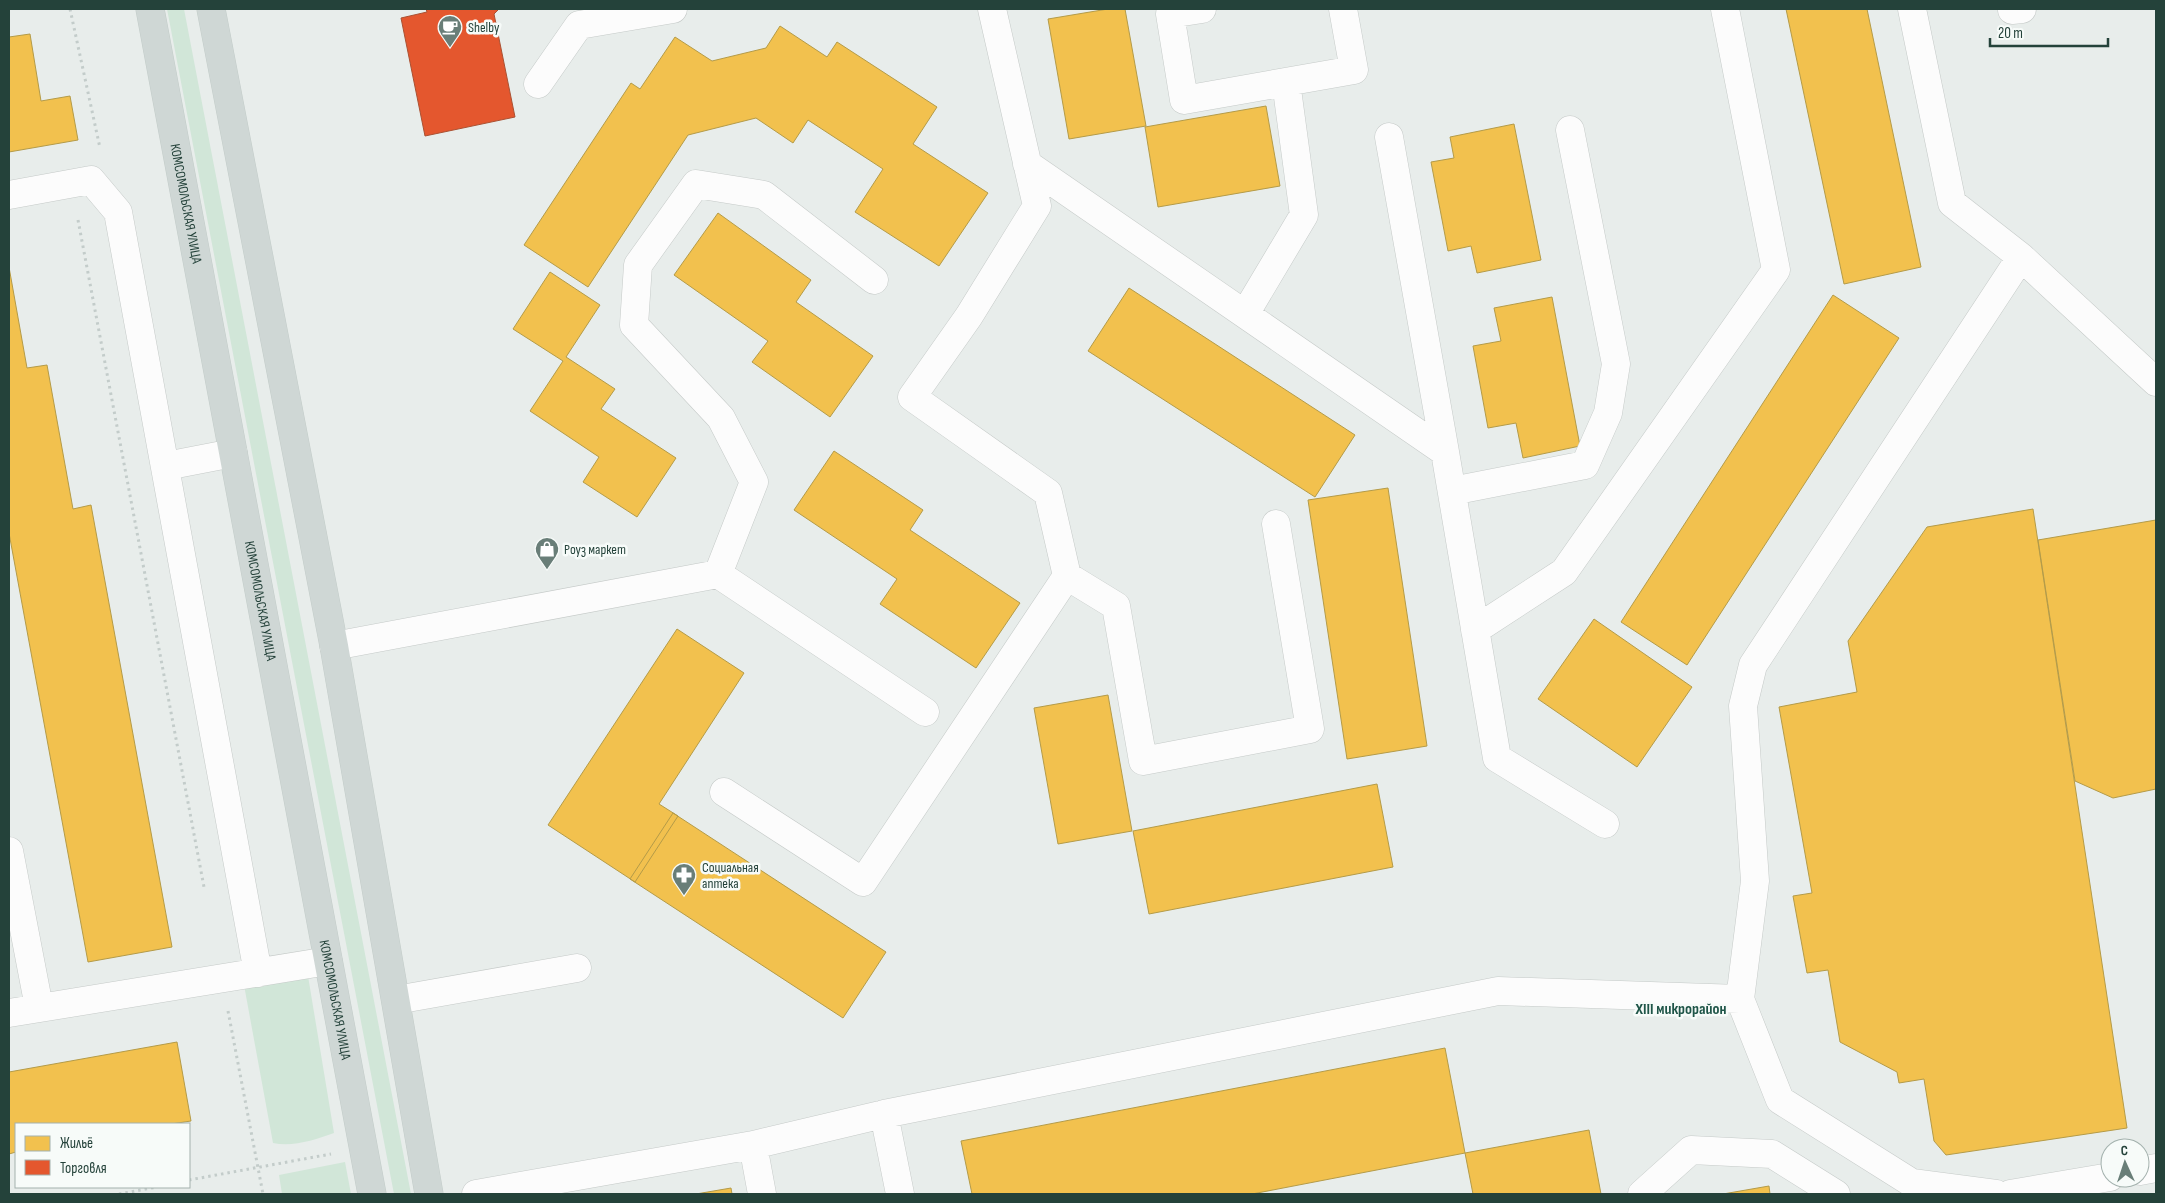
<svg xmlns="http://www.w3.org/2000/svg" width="2165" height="1203" viewBox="0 0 2165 1203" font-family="'Sofia Sans Condensed',sans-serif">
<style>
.green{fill:#d1e6d8}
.homes{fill:#f2c14e;stroke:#b49b48}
.shops{fill:#e4572e;stroke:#aa5132}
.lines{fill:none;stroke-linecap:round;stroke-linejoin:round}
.minor-casing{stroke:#c5cac8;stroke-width:29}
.major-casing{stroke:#c3ccc9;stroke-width:29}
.path{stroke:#c3ccca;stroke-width:3;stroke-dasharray:2.5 4;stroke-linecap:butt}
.minor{stroke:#fcfcfc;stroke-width:28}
.major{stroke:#cfd7d5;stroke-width:28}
.labels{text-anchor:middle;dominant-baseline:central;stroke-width:5;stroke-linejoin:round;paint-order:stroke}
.poi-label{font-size:14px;fill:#24423a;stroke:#f7fbf9;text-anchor:start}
.street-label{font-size:14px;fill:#24423a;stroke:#f7fbf9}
.quarter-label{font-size:16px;font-weight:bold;fill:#1f5548;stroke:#f7fbf9}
</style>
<rect width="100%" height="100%" fill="#e8edeb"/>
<path class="green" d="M 167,9 L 184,9 L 411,1194 L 394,1194 Z
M 308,976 L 334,1133 C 315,1140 293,1147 273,1143 L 244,985 Z
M 345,1162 L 351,1194 L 282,1194 L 279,1175 Z"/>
<path class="homes" d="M 1108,9 L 1125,9 L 1146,126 L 1069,139 L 1048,19 Z
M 1786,9 L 1867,9 L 1921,267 L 1844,284 Z
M 780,26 L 827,57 L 837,42 L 937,107 L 913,144 L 988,193 L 939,266 L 855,212 L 883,169 L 808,120 L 793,143 L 756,118 L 688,135 L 588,287 L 524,245 L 631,83 L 640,89 L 675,37 L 712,61 L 766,48 Z
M 30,34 L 41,101 L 70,96 L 78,140 L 9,152 L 9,37 Z
M 1266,106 L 1280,186 L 1158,207 L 1145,127 Z
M 1514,124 L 1541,260 L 1477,273 L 1471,246 L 1448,251 L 1431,162 L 1454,158 L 1450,137 Z
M 718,213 L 811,280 L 796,302 L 873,356 L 830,417 L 752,362 L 768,341 L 674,275 Z
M 9,267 L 27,368 L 47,365 L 73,509 L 91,505 L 172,947 L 88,962 L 9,533 Z
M 550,272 L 600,305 L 566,357 L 615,389 L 601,409 L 676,458 L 637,517 L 583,482 L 599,457 L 530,411 L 563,361 L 513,329 Z
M 1129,288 L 1355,435 L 1315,497 L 1088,351 Z
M 1833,295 L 1899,338 L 1687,665 L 1621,622 Z
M 1552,297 L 1580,446 L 1523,458 L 1516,423 L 1488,428 L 1473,346 L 1501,341 L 1494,308 Z
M 834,451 L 923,510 L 910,530 L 1020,603 L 976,668 L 880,604 L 897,579 L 794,510 Z
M 1388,488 L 1427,746 L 1347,759 L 1308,500 Z
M 2033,509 L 2127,1128 L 1946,1155 L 1934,1141 L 1924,1079 L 1899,1083 L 1897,1072 L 1840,1042 L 1828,970 L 1807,973 L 1793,896 L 1812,893 L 1779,707 L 1857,692 L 1848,641 L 1927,527 Z
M 2156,520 L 2156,789 L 2113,798 L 2075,781 L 2038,540 Z
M 1594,619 L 1692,687 L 1637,767 L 1538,699 Z
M 677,629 L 744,673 L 659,804 L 678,816 L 635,882 L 548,825 Z
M 1108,695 L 1132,831 L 1058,844 L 1034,708 Z
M 1377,784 L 1393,867 L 1149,914 L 1133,831 Z
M 673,813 L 886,952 L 843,1018 L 630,879 Z
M 177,1042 L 191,1121 L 171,1124 L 16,1124 L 16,1152 L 9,1154 L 9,1072 Z
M 1445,1048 L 1465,1153 L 1252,1194 L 972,1194 L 961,1141 Z
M 1589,1130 L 1601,1194 L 1473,1194 L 1465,1153 Z
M 1769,1186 L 1770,1194 L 1723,1194 Z
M 731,1188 L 732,1194 L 696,1194 Z"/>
<path class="shops" d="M 426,9 L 499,9 L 494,14 L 515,117 L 425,136 L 401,18 L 427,12 Z"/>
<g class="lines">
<g class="minor-casing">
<path id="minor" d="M 992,9 L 1037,206 L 969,316 L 912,397 L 1048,493 L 1067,576 L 1116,606 L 1143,761 L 1310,729 L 1276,524
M 1202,9 L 1170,14 L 1184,100 L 1354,70 L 1343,9
M 1912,9 L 1952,203 L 2021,257
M 2012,10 L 2022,9
M 538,84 L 579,25 L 673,9
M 1389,137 L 1445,452
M 1027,164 L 1445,452 L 1497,758 L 1605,824
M 9,195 L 91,180 L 118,212 L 258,973
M 874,280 L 764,195 L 696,184 L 638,265 L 634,325 L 721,418 L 754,482 L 718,574 L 925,712
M 1245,314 L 1304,215 L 1286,82
M 166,466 L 233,453
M 1452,491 L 1585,465 L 1608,413 L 1616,364 L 1570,130
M 1475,630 L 1564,572 L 1776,270 L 1725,9
M 334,646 L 718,574
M 724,792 L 863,882 L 1067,576
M 9,851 L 39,1007
M 1740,999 L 1755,881 L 1743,706 L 1753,665 L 2021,257 L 2156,382
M 396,1000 L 577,968
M 9,1013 L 328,961
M 884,1114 L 900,1194
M 753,1145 L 762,1194
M 2140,1171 L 2156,1168
M 476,1194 L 753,1145 L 884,1114 L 1498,991 L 1740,999 L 1780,1100 L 1912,1183 L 1996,1194
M 1642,1194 L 1691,1150 L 1772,1154 L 1836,1194
M 2010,1194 L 2110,1177"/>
</g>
<g class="major-casing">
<g id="major">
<path id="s1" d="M 150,9 L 372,1194"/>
<path d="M 211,9 L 334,646 L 429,1194"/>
</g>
</g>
<path class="path" d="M 70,9 L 100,148
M 78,220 L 204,887
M 228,1011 L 263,1194
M 189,1180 L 331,1154
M 119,1194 L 157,1187"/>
<use href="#minor" class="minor"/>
<use href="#major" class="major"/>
</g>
<defs>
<g id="cafe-pin" transform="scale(1.25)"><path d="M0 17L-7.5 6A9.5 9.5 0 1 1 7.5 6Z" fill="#697e78" stroke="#f7fbf9"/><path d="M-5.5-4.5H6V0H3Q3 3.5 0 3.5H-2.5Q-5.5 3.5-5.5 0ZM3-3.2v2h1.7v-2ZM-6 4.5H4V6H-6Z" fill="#fff"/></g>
<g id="shop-pin" transform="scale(1.25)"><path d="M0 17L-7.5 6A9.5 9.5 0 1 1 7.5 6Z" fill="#697e78" stroke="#f7fbf9"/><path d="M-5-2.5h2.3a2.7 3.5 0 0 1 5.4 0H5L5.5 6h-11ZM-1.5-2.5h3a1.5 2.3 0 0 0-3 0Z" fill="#fff"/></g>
<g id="pharmacy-pin" transform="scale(1.25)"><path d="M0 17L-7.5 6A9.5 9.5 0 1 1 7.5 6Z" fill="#697e78" stroke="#f7fbf9"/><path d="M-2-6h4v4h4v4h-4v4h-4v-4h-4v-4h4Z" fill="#fff"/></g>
</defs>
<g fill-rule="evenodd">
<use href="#cafe-pin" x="450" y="27"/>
<use href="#shop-pin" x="547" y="549"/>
<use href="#pharmacy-pin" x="684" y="875"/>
</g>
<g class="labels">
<g class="poi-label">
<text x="468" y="27">Shelby</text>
<text x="564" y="549">Роуз маркет</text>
<text x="702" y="867">Социальная<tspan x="702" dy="16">аптека</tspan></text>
</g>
<g class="street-label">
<text stroke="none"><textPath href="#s1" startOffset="198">КОМСОМОЛЬСКАЯ УЛИЦА</textPath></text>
<text stroke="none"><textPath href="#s1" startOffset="602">КОМСОМОЛЬСКАЯ УЛИЦА</textPath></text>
<text stroke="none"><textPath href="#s1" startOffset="1008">КОМСОМОЛЬСКАЯ УЛИЦА</textPath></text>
</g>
<g class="quarter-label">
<text x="1681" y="1009">XIII микрорайон</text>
</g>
</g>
<rect width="2165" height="1203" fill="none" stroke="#24423a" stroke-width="20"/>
<rect x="15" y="1123" width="175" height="65" fill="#f7fbf9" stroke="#a3b1ad"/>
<rect x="25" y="1136" width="25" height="15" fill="#f2c14e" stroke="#a3b1ad"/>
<text x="60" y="1148" font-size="15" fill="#24423a">Жильё</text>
<rect x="25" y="1160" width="25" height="15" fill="#e4572e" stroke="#a3b1ad"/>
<text x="60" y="1173" font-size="15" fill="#24423a">Торговля</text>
<g transform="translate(2125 1163) rotate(357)"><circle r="24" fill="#f7fbf9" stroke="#a3b1ad"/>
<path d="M0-4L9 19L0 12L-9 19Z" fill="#697e78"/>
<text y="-8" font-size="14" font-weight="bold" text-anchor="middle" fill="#24423a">С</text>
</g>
<path d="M1990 38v8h118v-8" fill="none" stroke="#24423a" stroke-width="2.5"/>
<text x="1998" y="38" font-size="15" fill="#24423a" stroke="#f7fbf9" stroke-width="4" paint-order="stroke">20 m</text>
</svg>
